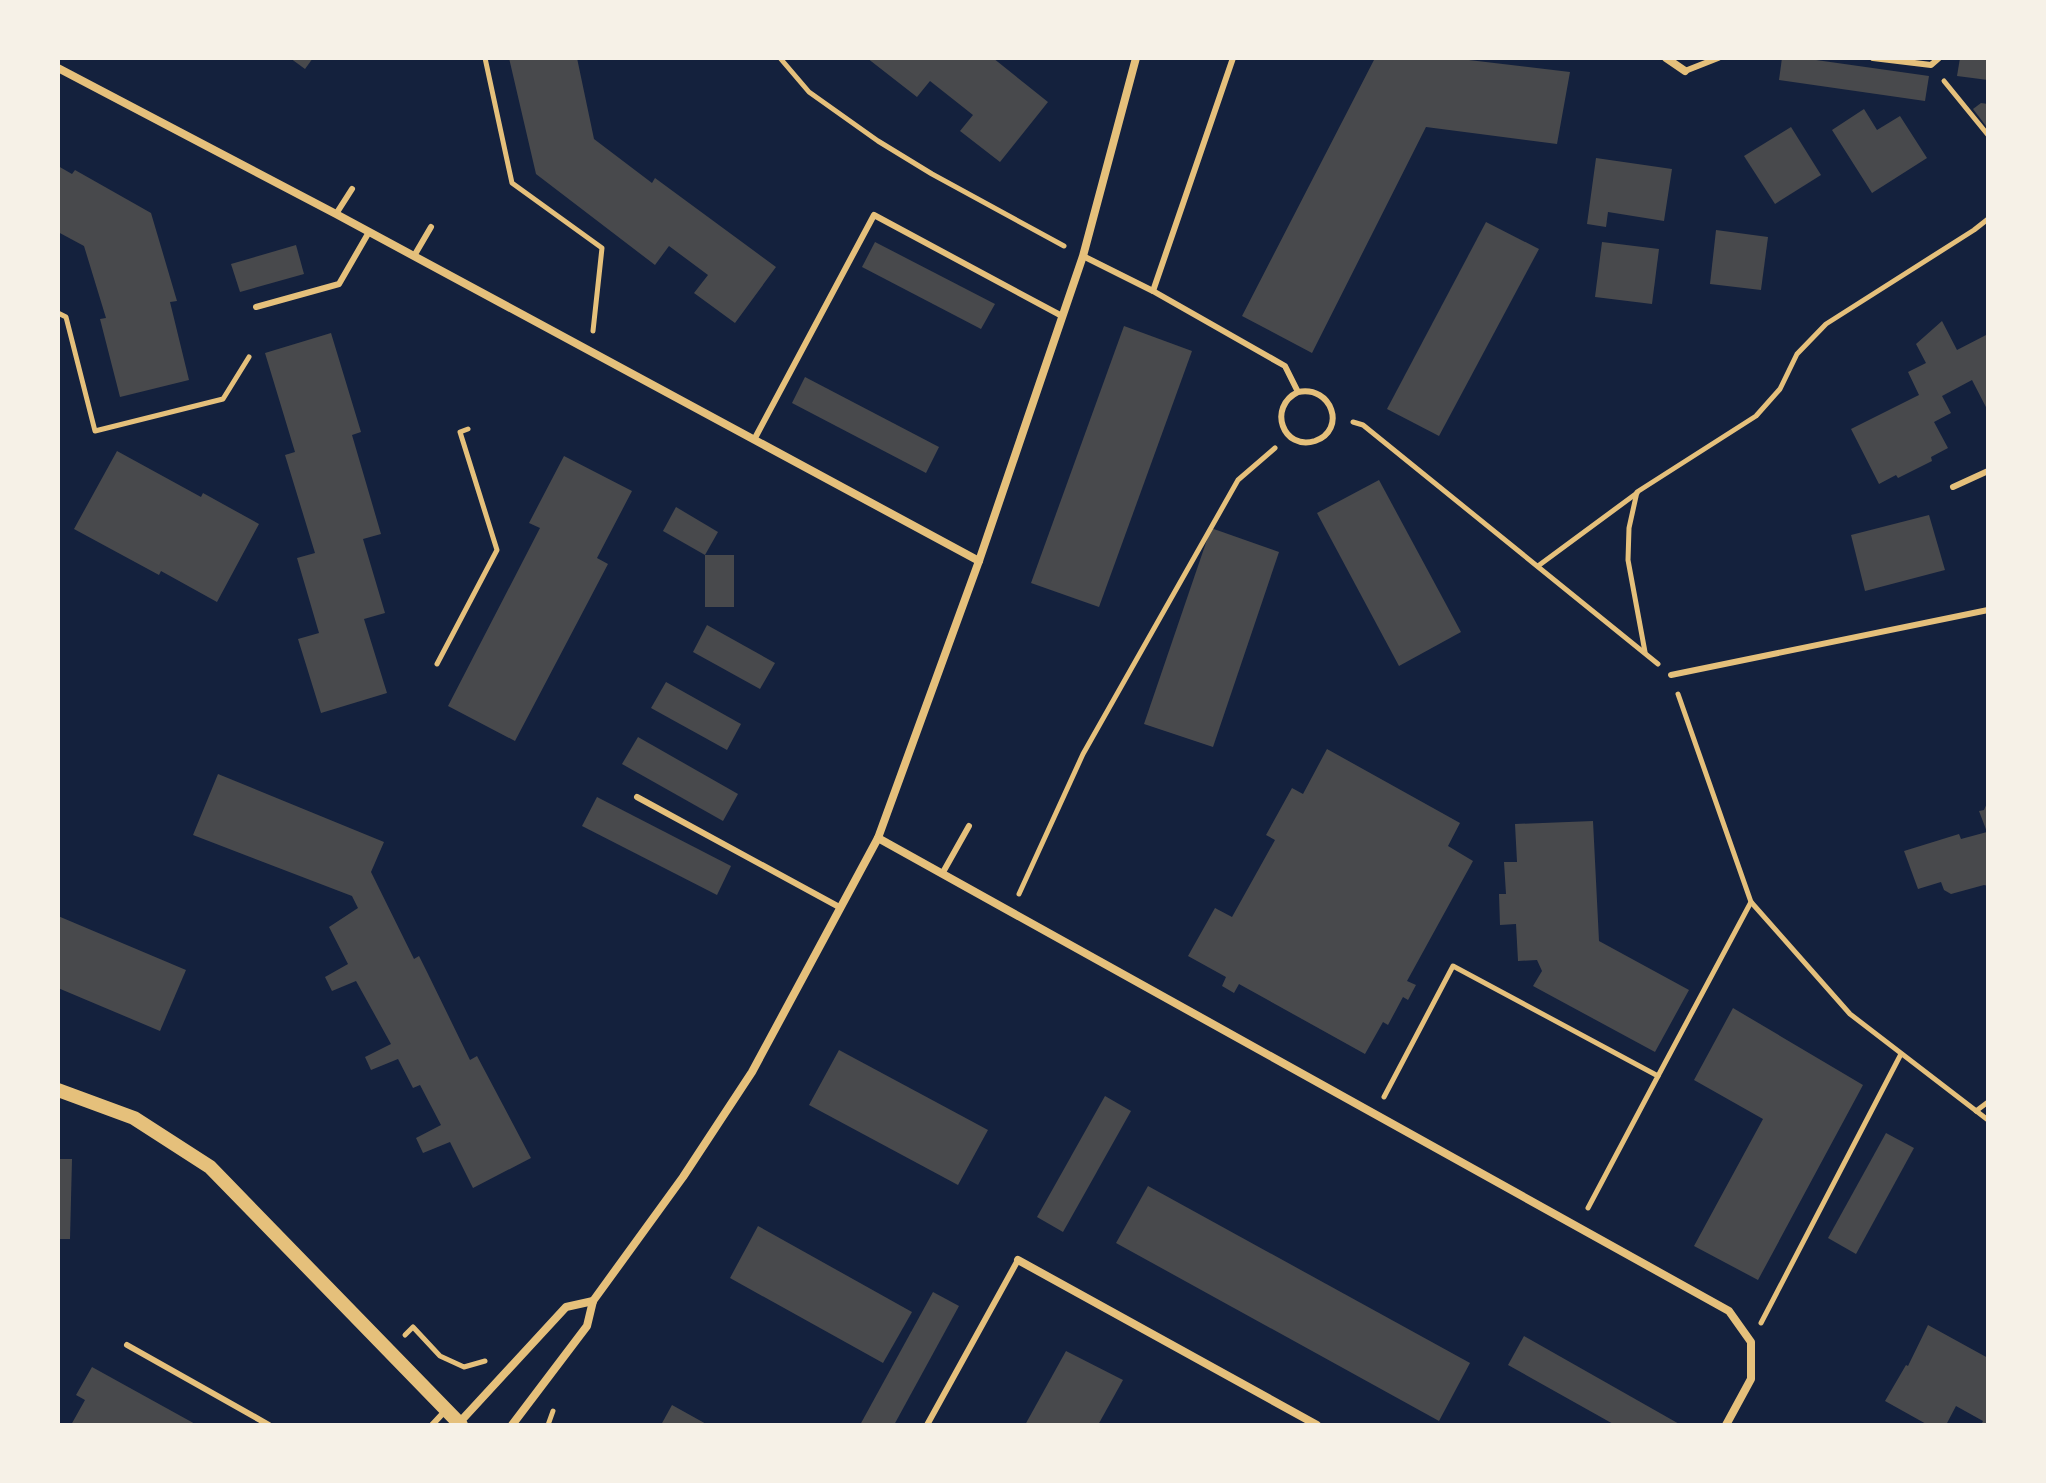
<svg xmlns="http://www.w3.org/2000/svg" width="2046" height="1483" font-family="'Source Serif 4',serif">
  <rect width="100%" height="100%" fill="#14213d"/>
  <g fill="#48494c">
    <path d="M290,58H313L305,69Z"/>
    <path d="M509,58H577L594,139L652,183L655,178L776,267L735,323L694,293L708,275L669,246L655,265L536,174Z"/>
    <path d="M867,58H993L1048,102L1000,162L960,131L973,115L930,81L917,97Z"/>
    <path d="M1375,58H1452L1570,72L1557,144L1426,127L1312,353L1242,316Z"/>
    <path d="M1782,58H1802L1929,76L1925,101L1779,80Z"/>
    <path d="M1960,58H1988V80L1957,76Z"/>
    <path d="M1981,103L1988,104L1986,126L1973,109Z"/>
    <path d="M1864,109L1877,130L1900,116L1927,158L1872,193L1832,130Z"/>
    <path d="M1791,127L1821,175L1775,204L1744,156Z"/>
    <path d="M1596,158L1672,169L1664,221L1608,212L1606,227L1587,224Z"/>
    <path d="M58,166L72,174L75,170L151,213L177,301L170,302L189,380L120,397L100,319L106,318L84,246L58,232Z"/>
    <path d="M1486,222L1539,249L1439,436L1387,409Z"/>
    <path d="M1716,230L1768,237L1761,290L1710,284Z"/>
    <path d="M875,242L995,304L981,329L862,267Z"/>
    <path d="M1602,242L1659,249L1652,304L1595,297Z"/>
    <path d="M296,245L304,274L240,292L231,264Z"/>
    <path d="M1942,321L1957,350L1988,334V411L1972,380L1942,396L1951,413L1934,422L1948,448L1931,457L1932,461L1898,478L1896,475L1879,484L1851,429L1919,395L1908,372L1926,363L1916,344Z"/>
    <path d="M1124,326L1192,351L1099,607L1031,583Z"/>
    <path d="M331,333L361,432L352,435L381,534L363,539L385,613L364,619L387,693L321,713L298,639L319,633L297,558L315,553L285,455L295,452L265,353Z"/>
    <path d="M805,377L939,447L926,473L792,403Z"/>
    <path d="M117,451L201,497L203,493L259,524L217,602L161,571L159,575L74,529Z"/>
    <path d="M564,456L632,491L597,558L608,564L515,741L448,706L540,528L529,523Z"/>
    <path d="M1379,480L1461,632L1399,666L1317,513Z"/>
    <path d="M676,507L718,532L705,555L663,531Z"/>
    <path d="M1929,515L1945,570L1865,591L1851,535Z"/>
    <path d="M1211,528L1279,552L1213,747L1144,724Z"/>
    <rect x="705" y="555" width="29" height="52"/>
    <path d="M707,625L775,663L760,689L693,652Z"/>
    <path d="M666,682L741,724L727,750L651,708Z"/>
    <path d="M638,737L738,794L723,821L622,764Z"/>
    <path d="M1327,749L1460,823L1448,846L1473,861L1407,981L1416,985L1408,1000L1403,997L1388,1025L1383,1022L1365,1054L1239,984L1234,993L1222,986L1226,977L1188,956L1215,908L1232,917L1275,840L1266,835L1292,788L1303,794Z"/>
    <path d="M218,774L384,842L371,872L414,959L419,956L428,974L470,1060L477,1056L531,1158L473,1188L450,1142L423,1153L416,1138L441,1125L420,1085L413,1088L398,1059L371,1070L365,1057L391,1044L356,981L332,991L325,977L348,964L329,927L358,908L352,896L193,835Z"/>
    <path d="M597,797L731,866L717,895L582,826Z"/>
    <path d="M1988,801V886L1984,885L1951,894L1944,890L1941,882L1918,889L1904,851L1959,834L1961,839L1987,832L1979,811L1984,810Z"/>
    <path d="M1593,821L1599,941L1689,990L1655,1052L1533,986L1542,971L1537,960L1518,961L1516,924L1500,925L1499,894H1506L1504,862H1517L1515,824Z"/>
    <path d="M58,916L186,970L160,1031L58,988Z"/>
    <path d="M1733,1008L1863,1085L1758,1280L1694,1246L1763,1119L1694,1080Z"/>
    <path d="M839,1050L988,1130L958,1185L809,1105Z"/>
    <path d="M1105,1096L1131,1111L1063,1232L1037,1217Z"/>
    <path d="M1886,1133L1914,1148L1856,1254L1828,1238Z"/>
    <path d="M58,1159H72L70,1239H58Z"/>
    <path d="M1148,1186L1470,1363L1439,1421L1116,1243Z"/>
    <path d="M758,1226L912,1312L883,1363L730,1278Z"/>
    <path d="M933,1292L959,1306L894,1425H860Z"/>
    <path d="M1928,1325L1988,1358V1425H1981L1983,1421L1956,1406L1946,1425H1928L1885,1401L1906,1365L1908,1366Z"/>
    <path d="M1524,1336L1681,1425H1615L1508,1365Z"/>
    <path d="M1066,1351L1123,1380L1098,1425H1025Z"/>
    <path d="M92,1367L197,1425H71L85,1400L76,1395Z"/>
    <path d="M672,1405L708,1425H661Z"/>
  </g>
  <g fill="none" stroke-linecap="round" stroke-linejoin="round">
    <g stroke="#e5c07b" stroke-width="5">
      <path d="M485,58L512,183L602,248L593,331"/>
      <path d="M780,58L809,92L878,141L932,174L1064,246"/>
      <path d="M1944,81L1988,135"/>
      <path d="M58,313L66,317L95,431L223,399L249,357"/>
      <path d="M1353,422L1363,425L1658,664"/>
      <path d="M1538,566L1637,493"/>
      <path d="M1645,652L1628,560L1629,528L1637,492L1756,416L1780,389L1797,354L1826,324L1974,230L1988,219"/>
      <path d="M437,664L497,550L460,432L468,429"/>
      <path d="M1678,694L1751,902L1850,1014L1988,1120"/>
      <path d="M1019,894L1083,754L1238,480L1275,448"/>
      <path d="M1658,1076L1751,902"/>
      <path d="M1384,1097L1453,966L1658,1076L1588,1208"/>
      <path d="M1976,1111L1988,1102"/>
      <path d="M1761,1323L1901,1054"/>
      <path d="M405,1335L413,1327L440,1356L464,1367L485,1361"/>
      <path d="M548,1425L553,1411"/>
    </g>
    <g stroke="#e5c07b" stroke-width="6">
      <path d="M1873,58L1931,65L1939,58"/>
      <path d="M1685,71L1718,58"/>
      <path d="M336,214L352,189"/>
      <path d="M414,256L431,227"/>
      <path d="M1083,256L1153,291L1285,366L1298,392C1267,407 1283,451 1315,441C1347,430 1332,385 1298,392"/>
      <path d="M1153,291L1233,58"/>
      <path d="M256,307L339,284L369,232"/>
      <path d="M755,438L874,215L1062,316"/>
      <path d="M1953,487L1988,471"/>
      <path d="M1671,675L1988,610"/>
      <path d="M637,797L841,908"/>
      <path d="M942,874L969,826"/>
      <path d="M127,1345L269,1425"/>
      <path d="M432,1425L446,1410"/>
      <path d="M927,1425L1018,1260"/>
    </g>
    <g stroke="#e5c07b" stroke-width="8">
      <path d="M1666,58L1685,71"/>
      <path d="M58,68L336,214L979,561"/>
      <path d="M878,838L1729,1311L1751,1342V1379L1726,1425"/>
      <path d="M1018,1260L1317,1425"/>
      <path d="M459,1423L566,1307L593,1301"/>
      <path d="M512,1425L587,1326L593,1301L683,1177L752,1072L878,838L979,561L1083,256L1136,58"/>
    </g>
    <path stroke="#e5c07b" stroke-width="14" d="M58,1090L134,1118L210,1167L461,1425"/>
  </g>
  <rect width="2046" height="1483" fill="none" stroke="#f6f1e7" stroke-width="120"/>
</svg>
